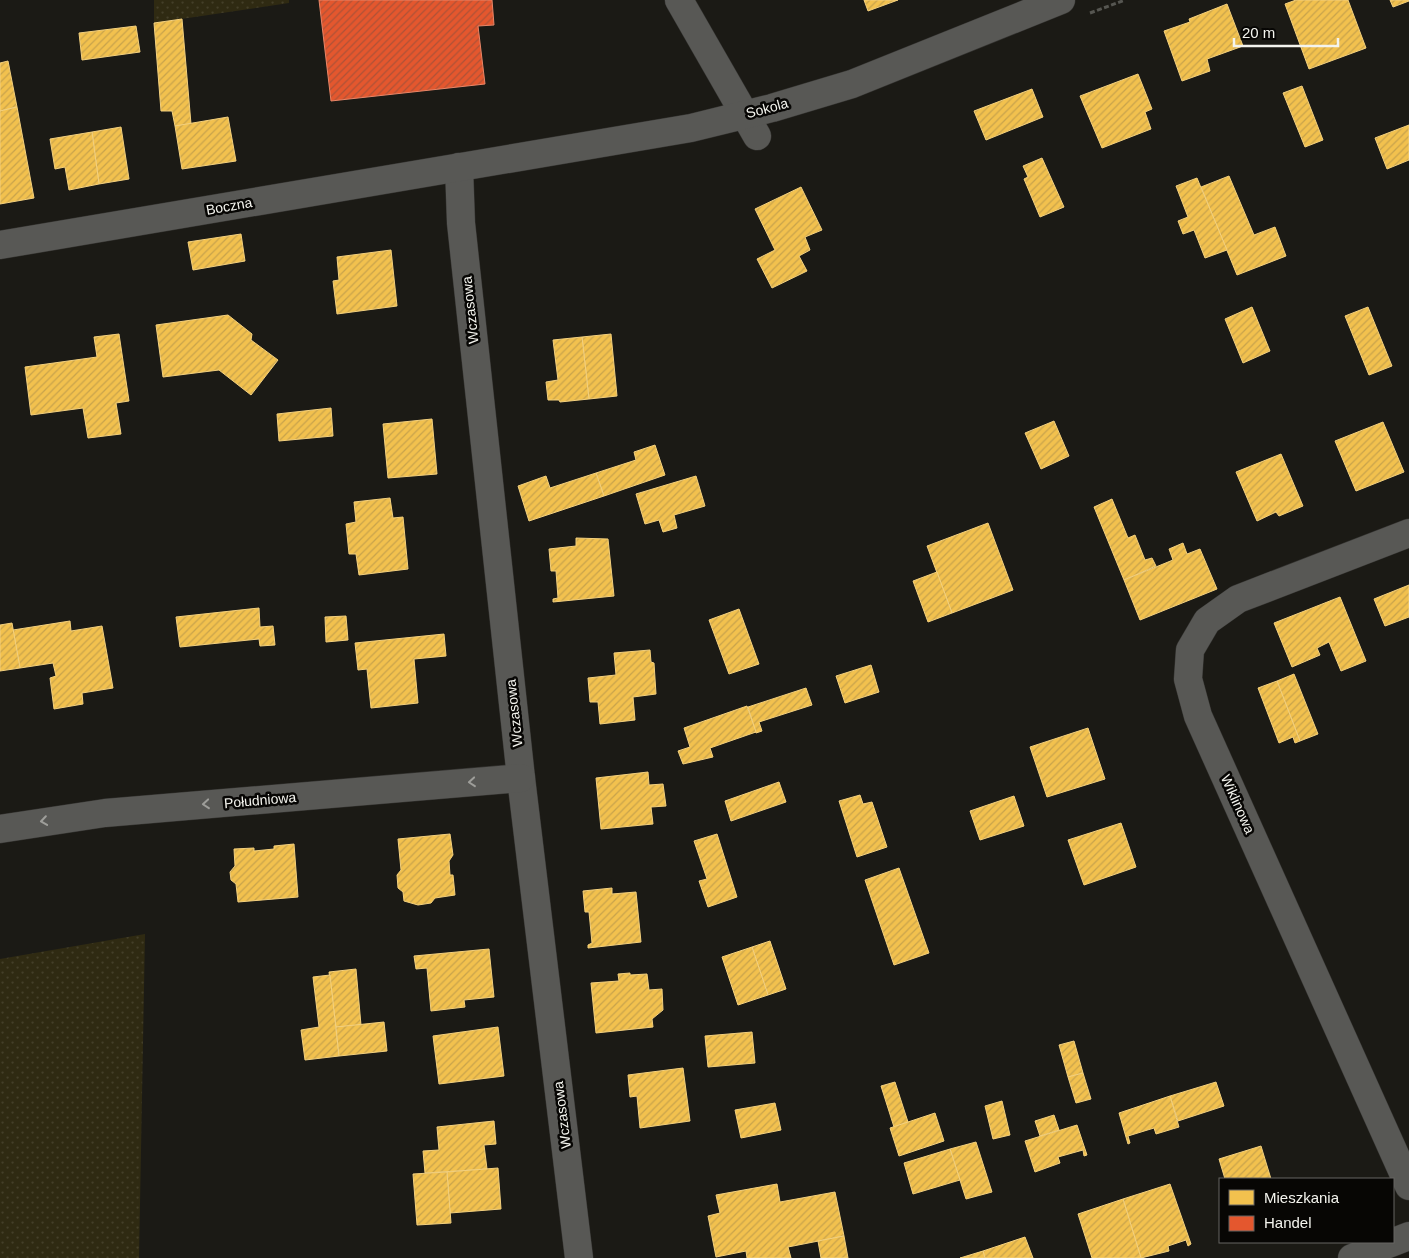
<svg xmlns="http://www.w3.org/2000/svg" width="1409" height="1258" font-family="Helvetica,sans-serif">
  <defs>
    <pattern id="grass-dots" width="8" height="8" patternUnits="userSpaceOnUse" patternTransform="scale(1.25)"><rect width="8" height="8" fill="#2f2a12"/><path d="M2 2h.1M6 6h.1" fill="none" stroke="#443f29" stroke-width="1.8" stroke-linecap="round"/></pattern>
    <pattern id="homes-hatch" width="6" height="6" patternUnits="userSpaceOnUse" patternTransform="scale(1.25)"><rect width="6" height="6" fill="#f2c14e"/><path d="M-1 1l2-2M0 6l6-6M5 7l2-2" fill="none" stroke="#c8a34c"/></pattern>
    <pattern id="shops-hatch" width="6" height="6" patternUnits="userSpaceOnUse" patternTransform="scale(1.25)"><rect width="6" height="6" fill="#e4572e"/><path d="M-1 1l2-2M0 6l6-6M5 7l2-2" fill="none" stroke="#ae5237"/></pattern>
  </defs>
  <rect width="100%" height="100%" fill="#1b1a15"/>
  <g fill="url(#grass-dots)">
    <path d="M154,0H289V3L154,23Z"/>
    <path d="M145,934L139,1258H0V959Z"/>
  </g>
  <g fill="url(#homes-hatch)" stroke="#f3d07e">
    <path d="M864,0H898L868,11Z"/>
    <path d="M1296,0H1348L1366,48L1309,69L1285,4Z"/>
    <path d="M1390,0H1409V1L1393,7Z"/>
    <path d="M1227,4L1243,46L1207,59L1210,71L1182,81L1164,31L1190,22L1189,19Z"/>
    <path d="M182,19L191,124L175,126L172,111H161L154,23Z"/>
    <path d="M136,26L140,52L82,60L79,33Z"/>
    <path d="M8,61L17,107L0,111V63Z"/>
    <path d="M1138,74L1152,109L1145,112L1151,129L1102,148L1080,96Z"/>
    <path d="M1302,86L1323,140L1305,147L1283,93Z"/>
    <path d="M1032,89L1043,117L986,140L974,111Z"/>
    <path d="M17,107L34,198L0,204V111Z"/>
    <path d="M228,117L236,161L182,169L175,126Z"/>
    <path d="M1409,125V160L1387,169L1375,138Z"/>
    <path d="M121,127L129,179L99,184L92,132Z"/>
    <path d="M92,132L99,184L69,190L65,167L55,169L50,139Z"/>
    <path d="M1042,158L1064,207L1040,217L1024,179L1028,177L1023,166Z"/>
    <path d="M1229,176L1254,235L1275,227L1286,256L1237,275L1201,187Z"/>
    <path d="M1197,178L1227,250L1205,258L1194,230L1183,234L1178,221L1188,217L1176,186Z"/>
    <path d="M801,187L822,230L805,237L810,250L799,256L807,271L772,288L757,259L775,250L755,209Z"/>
    <path d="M241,234L245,261L193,270L188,242Z"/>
    <path d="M391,250L397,306L337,314L333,281L339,280L337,257Z"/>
    <path d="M1252,307L1270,351L1243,363L1225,319Z"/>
    <path d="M1368,307L1392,366L1369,375L1345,316Z"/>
    <path d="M228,315L252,334L251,340L278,360L251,395L219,370L163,377L156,325Z"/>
    <path d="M119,334L129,401L116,403L121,434L88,438L83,408L31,415L25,367L97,357L94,337Z"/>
    <path d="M611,334L617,396L589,399L582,337Z"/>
    <path d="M582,337L589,399L560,402L559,400H548L546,382L558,380L553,340Z"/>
    <path d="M331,408L333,436L279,441L277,414Z"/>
    <path d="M432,419L437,474L388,478L383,424Z"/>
    <path d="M1054,421L1069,456L1041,469L1025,433Z"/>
    <path d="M1383,422L1404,472L1356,491L1335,441Z"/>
    <path d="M655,445L665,475L604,496L596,473L636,460L634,452Z"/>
    <path d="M1281,454L1303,506L1279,516L1276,512L1257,521L1236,472Z"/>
    <path d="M596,473L604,496L529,521L518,486L546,476L550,488Z"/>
    <path d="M696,476L705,506L674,515L677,528L663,532L659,520L645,524L636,494Z"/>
    <path d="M390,498L393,518L403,517L408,569L359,575L356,554H349L346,524L356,522L354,502Z"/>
    <path d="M1112,499L1128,538L1135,535L1145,560L1152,558L1156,566L1124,580L1094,507Z"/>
    <path d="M988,523L1013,590L952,613L927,546Z"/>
    <path d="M576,538L608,539L614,596L553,602V599L558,598L556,571H551L549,549L576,546Z"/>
    <path d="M1183,543L1187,554L1200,549L1217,589L1140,620L1124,580L1173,560L1169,549Z"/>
    <path d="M937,572L952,613L928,622L913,581Z"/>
    <path d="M1409,585V617L1385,626L1374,599Z"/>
    <path d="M1340,597L1366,661L1341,671L1329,642L1317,648L1320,655L1292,667L1274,623Z"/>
    <path d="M259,608L260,627L273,626L275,645L260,646L259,639L180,647L176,617Z"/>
    <path d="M739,609L759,664L729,674L709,620Z"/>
    <path d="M346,616L348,640L326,642L325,617Z"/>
    <path d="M70,621L71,631L102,626L113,688L82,693L83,704L54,709L50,678L56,676L53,663L20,668L13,630Z"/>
    <path d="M12,623L20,668L0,671V625Z"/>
    <path d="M444,634L446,656L414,659L418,703L371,708L367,669L358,670L355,643Z"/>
    <path d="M650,650L651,662L654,663L656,694L633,697L635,720L600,724L598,702H590L588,678L616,675L614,653Z"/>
    <path d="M871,665L879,692L845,703L836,676Z"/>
    <path d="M1294,674L1318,734L1300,741L1277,681Z"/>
    <path d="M1277,681L1300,741L1295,743L1293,737L1279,743L1258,688Z"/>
    <path d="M806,688L812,705L759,722L762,731L756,733L748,707Z"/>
    <path d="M747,706L756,732L710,748L713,757L683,764L678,751L690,747L684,728Z"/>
    <path d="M1088,728L1105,779L1047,797L1030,747Z"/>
    <path d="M648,772L649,785L663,784L666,806L651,807L653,824L601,829L596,778Z"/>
    <path d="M779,782L786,802L731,821L725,801Z"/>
    <path d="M860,795L863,804L872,802L887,847L857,857L839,801Z"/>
    <path d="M1014,796L1024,826L980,840L970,811Z"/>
    <path d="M1121,823L1136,867L1084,885L1068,840Z"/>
    <path d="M450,834L453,855L449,861L450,875H453L455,895L435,898L431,903L418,905L404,901L403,892L398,888L397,875L401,870L398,839Z"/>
    <path d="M717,834L737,897L708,907L699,881L707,879L694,841Z"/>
    <path d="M294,844L298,897L238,902L236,884L231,880L230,872L235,866L234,849L254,848V851L274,849V846Z"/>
    <path d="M899,868L929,953L894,965L865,880Z"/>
    <path d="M612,888V894L636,892L641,942L588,948V945L592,943L589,912H585L583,891Z"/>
    <path d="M770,941L786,989L768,995L752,947Z"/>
    <path d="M752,947L768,995L738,1005L722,957Z"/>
    <path d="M489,949L494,997L464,1000L465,1007L431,1011L427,968L416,969L414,956Z"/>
    <path d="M356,969L361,1025L336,1027L329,972Z"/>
    <path d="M630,973V975L647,974L649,990L662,989L663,1010L652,1019L653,1027L596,1033L591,983L619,981L618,974Z"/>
    <path d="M330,975L339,1056L305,1060L301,1030L319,1027L313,977Z"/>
    <path d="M384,1022L387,1051L339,1056L336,1027Z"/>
    <path d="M498,1027L504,1076L439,1084L433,1036Z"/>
    <path d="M752,1032L755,1063L708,1067L705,1036Z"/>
    <path d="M1074,1041L1083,1073L1068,1077L1059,1045Z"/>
    <path d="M683,1068L690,1121L640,1128L637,1096L630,1097L628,1075Z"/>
    <path d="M1083,1073L1091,1099L1076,1103L1068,1077Z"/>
    <path d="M895,1082L908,1122L894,1127L881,1086Z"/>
    <path d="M1216,1082L1224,1106L1178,1121L1170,1096Z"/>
    <path d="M1170,1096L1179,1127L1156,1134L1154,1128L1128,1136L1130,1143L1128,1144L1119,1113Z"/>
    <path d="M1002,1101L1010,1135L993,1139L985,1106Z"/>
    <path d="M775,1103L781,1130L741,1138L735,1110Z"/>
    <path d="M935,1113L944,1141L899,1156L890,1128Z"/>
    <path d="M1054,1115L1059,1130L1040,1136L1035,1121Z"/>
    <path d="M494,1121L496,1144L484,1145L487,1169L425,1173L423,1151L439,1150L437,1127Z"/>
    <path d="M1077,1125L1087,1155L1084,1156L1083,1150L1058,1157L1060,1163L1035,1172L1025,1141Z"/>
    <path d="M976,1142L992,1192L966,1199L950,1149Z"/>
    <path d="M1261,1146L1271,1179H1225L1219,1159Z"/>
    <path d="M950,1149L960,1180L913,1194L904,1163Z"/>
    <path d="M498,1168L501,1209L450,1213L447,1172Z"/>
    <path d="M447,1172L451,1223L417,1225L413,1174Z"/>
    <path d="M777,1184L780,1202L835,1192L844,1236L788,1247L791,1258H747L746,1251L716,1257L708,1216L720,1213L716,1195Z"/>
    <path d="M1170,1184L1191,1244L1188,1246L1186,1240L1168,1246L1169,1251L1141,1258L1123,1199Z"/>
    <path d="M1123,1199L1141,1258H1092L1078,1214Z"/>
    <path d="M844,1236L848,1258H821L818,1241Z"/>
    <path d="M1025,1237L1033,1258H985L983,1251Z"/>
    <path d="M983,1251L985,1258H960Z"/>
  </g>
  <path fill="url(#shops-hatch)" stroke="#e98668" d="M319,0H492L494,25L478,26L485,84L331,101Z"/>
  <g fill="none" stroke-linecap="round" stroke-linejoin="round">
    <defs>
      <g id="minor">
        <path d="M679,0L757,136"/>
        <path d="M459,167L461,223L521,778L579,1258"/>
        <path d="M0,245L691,128L772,108L852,84L1061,0"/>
        <path d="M1409,533L1238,599L1207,621L1190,650L1188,679L1198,716L1409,1186"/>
        <path d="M0,829L105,813L521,778"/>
        <path d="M1352,1258L1409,1236"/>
      </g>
    </defs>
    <use href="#minor" stroke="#343330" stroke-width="29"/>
    <path stroke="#565651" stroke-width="3" stroke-dasharray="5 2.5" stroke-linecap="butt" d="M1090,13L1125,0"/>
    <use href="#minor" stroke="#585855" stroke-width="28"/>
  </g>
  <defs><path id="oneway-chevron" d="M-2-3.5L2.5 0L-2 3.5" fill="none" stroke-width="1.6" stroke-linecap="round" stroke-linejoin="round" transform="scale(1.25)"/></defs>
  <g stroke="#9e9e9a">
    <use href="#oneway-chevron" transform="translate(472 782) rotate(175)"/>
    <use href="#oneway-chevron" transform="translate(206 804) rotate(175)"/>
    <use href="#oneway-chevron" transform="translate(44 821) rotate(172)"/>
  </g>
  <g text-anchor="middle" stroke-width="5" stroke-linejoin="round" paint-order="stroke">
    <g font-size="14" fill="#f4f4ee" stroke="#070604">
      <text transform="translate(767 108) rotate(-15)" y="5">Sokola</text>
      <text transform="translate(229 206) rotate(-10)" y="5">Boczna</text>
      <text transform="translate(470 310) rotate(-96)" y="5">Wczasowa</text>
      <text transform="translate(514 713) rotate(-96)" y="5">Wczasowa</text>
      <text transform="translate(260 800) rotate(-5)" y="5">Południowa</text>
      <text transform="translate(1238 804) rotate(66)" y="5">Wiklinowa</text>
      <text transform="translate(562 1115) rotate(-97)" y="5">Wczasowa</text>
    </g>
  </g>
  <rect x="1219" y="1178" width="175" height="65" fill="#070604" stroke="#666562"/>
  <rect x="1229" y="1190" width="25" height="15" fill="#f2c14e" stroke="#666562"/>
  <text x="1264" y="1203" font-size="15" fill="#f4f4ee">Mieszkania</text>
  <rect x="1229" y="1216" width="25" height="15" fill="#e4572e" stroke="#666562"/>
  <text x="1264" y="1228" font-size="15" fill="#f4f4ee">Handel</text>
  <path d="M1234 38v8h104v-8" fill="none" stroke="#f4f4ee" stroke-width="2.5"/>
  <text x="1242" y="38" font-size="15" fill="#f4f4ee" stroke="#070604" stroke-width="4" paint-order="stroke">20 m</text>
</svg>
